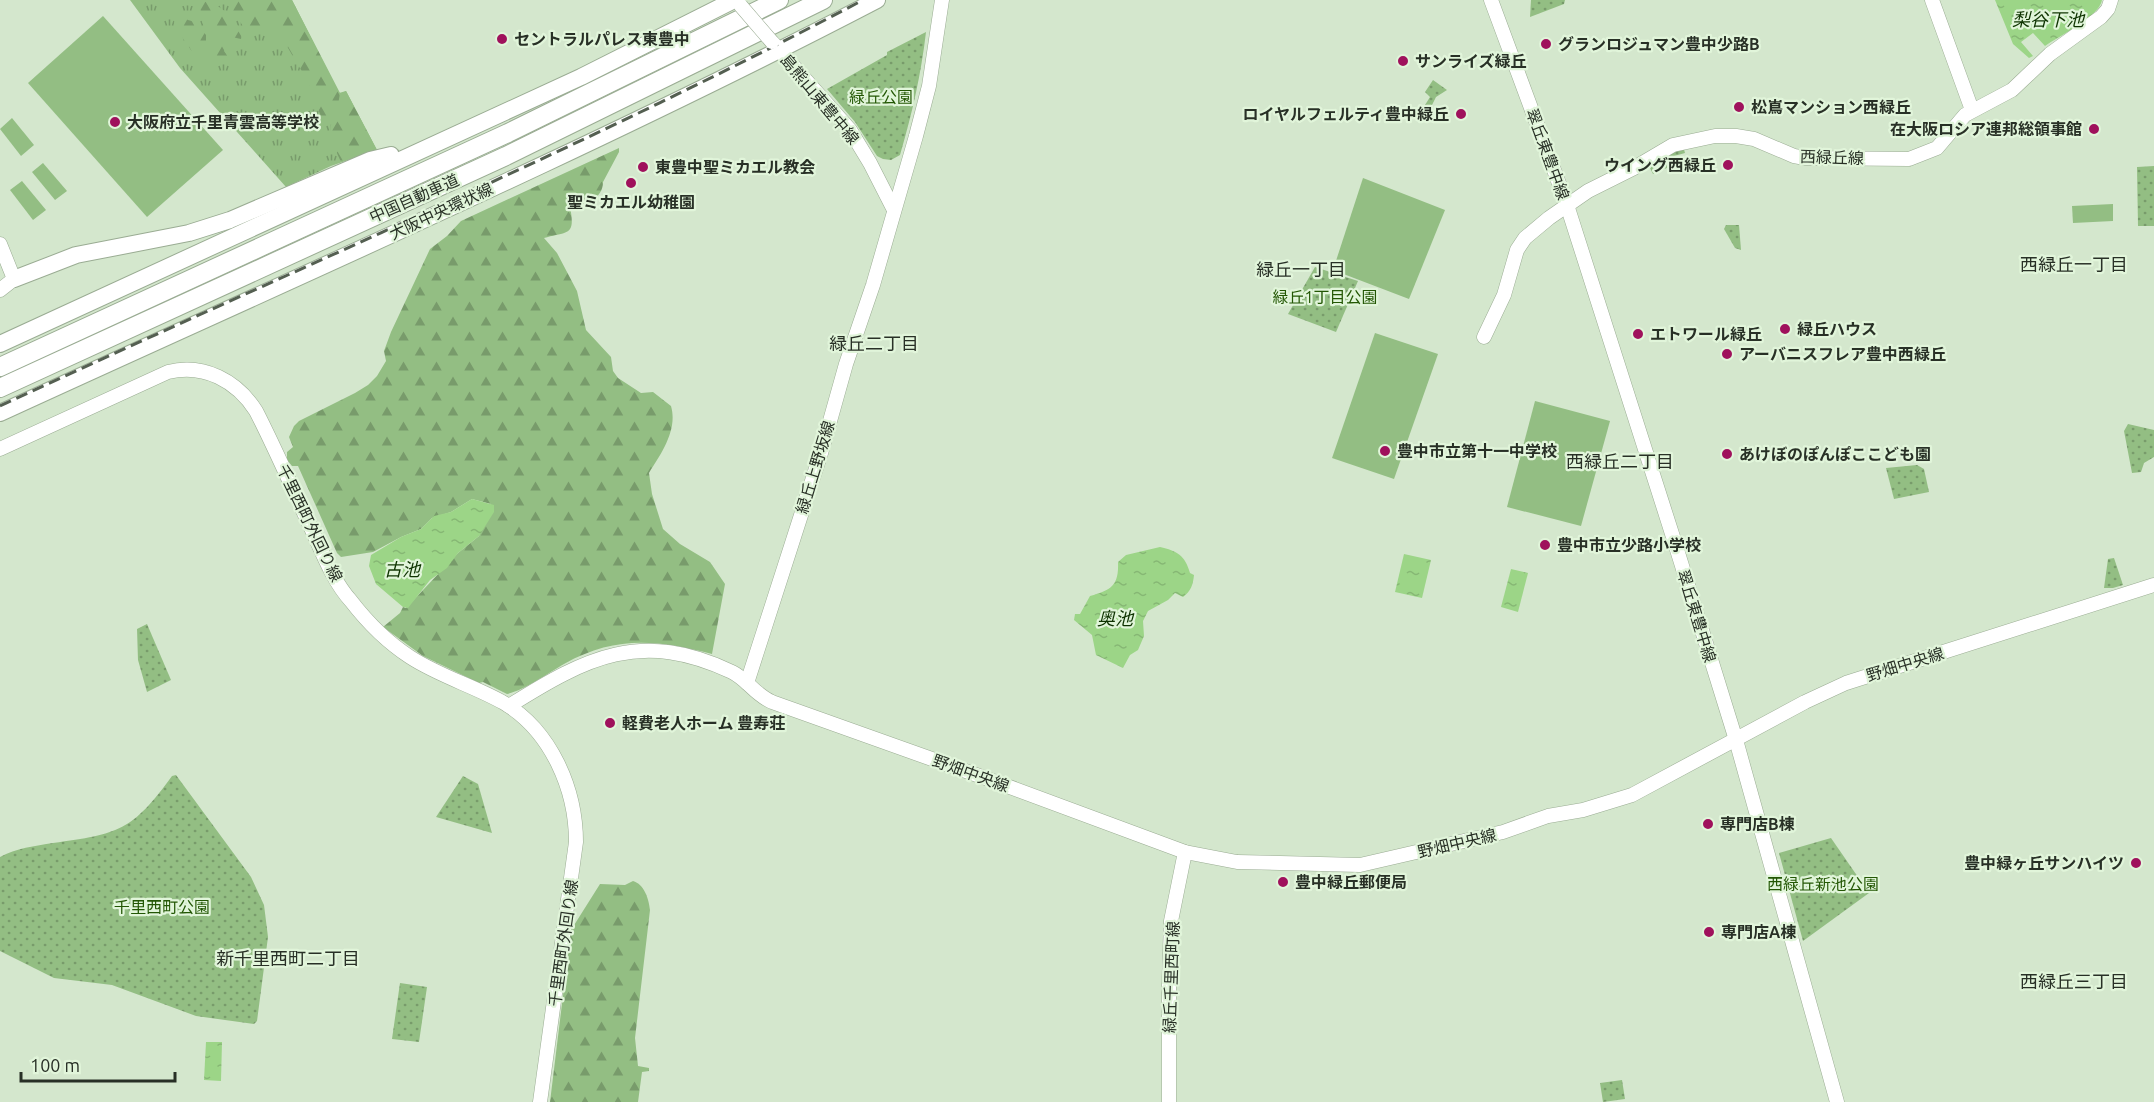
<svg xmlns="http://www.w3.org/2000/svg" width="2154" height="1102" font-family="Ubuntu,'Noto Sans JP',sans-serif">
  <defs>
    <pattern id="grass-tufts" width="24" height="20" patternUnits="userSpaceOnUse" patternTransform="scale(1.5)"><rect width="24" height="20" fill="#93be83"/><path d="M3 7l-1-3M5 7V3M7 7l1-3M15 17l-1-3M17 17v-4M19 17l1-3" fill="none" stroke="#789b6b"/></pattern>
    <pattern id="forest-firs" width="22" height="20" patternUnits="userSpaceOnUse" patternTransform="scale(1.5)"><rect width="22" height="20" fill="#93be83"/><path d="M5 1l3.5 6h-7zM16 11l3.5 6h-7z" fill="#789b6b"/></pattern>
    <pattern id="park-dots" width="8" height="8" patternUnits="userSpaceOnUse" patternTransform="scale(1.5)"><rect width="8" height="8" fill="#93be83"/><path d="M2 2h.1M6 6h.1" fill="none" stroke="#789b6b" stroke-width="1.8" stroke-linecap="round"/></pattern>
    <pattern id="water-ripples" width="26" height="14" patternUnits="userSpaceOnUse" patternTransform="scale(1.5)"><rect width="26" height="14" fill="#9cd587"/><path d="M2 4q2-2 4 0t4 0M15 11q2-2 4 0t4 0" fill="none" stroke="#86b774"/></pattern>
  </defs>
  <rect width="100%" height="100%" fill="#d4e7cd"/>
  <path fill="url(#grass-tufts)" d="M130,0H292L339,93L346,91L377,150L331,166L286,187L180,68Z"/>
  <g fill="url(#forest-firs)">
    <path d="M173,0C212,0 218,0 242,31L241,39L232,37L224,51L229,58L218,63L200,57L191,50L174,26L175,11L188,20L195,22L206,35V44L216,41L213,32C203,28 200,21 201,11C199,9 196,7 193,6C184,4 179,9 173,0Z"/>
    <path d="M232,0H292L340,93L338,105L325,127L307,80L275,26L256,33H248L231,9Z"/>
    <path d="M346,91L377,150L341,162C337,152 328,137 331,125C334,112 349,108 344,92Z"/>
    <path d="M619,148V152L603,182C603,200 584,204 570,207C576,237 567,231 544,238L557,253L577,291L586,330L611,357L613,371L618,378L641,393L653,392L671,406C678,430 661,454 649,473L652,494L663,529L680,544L710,562L725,584L712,654C657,640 616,635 564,664C548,673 525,690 507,694L483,682L479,683L423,656L383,627L400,613L403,607L406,608L458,553L479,536L491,504L472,499L451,512L432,518L421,529L401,537L373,552L341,557L337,553L298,466H292L287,460V452L293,447L289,437L294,426L299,421L355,393L368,385L377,376L386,361L384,351L391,332L430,249L447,236L461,221Z"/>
    <path d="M633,881C644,884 649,899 650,910L635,1038L638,1066L649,1068V1071L642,1072L638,1102H550L571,930L600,884L625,885Z"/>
  </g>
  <g fill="url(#park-dots)">
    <path d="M1531,0H1565L1564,4L1530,17Z"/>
    <path d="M926,32C921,75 912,114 900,155L891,160L883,159L877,156L855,122L827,89L887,55V52Z"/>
    <path d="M1433,80L1447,90L1436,97L1430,109L1425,105L1430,97L1425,92Z"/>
    <path d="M1683,146L1685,153L1667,158L1669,167L1653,174L1648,164Z"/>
    <path d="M2154,166V226H2138L2137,167Z"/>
    <path d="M1726,225H1739L1741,250L1735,248L1724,229Z"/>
    <path d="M1315,267L1358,281L1336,332L1288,314Z"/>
    <path d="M2128,424L2154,430V457L2144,463L2141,472L2132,473L2124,431Z"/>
    <path d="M1917,465L1924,469L1929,492L1894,499L1886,468Z"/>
    <path d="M2114,558L2123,585L2113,588H2104L2108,559Z"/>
    <path d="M147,624L171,680L147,692L138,660L137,629Z"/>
    <path d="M176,775L251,877L264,905L268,937L257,1021L254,1024L196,1016L112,985L54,978L0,951V857C16,848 35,846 53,843C119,834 132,831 172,776Z"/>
    <path d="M463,776L478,784L492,833L436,817Z"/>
    <path d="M1831,838L1869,893L1803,941L1779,853Z"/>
    <path d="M400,983L427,987L419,1042L392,1039Z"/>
    <path d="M1622,1080L1625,1099L1603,1102L1600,1083Z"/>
  </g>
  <g fill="#93be83">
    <path d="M103,16L223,150L147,217L28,83Z"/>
    <path d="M12,118L34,145L21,156L0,129Z"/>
    <path d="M43,163L67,191L55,200L32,172Z"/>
    <path d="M1363,178L1445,210L1409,299L1333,270Z"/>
    <path d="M22,181L46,210L33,220L10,190Z"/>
    <path d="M2113,204V221L2073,223L2072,206Z"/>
    <path d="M1375,333L1438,354L1394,479L1332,458Z"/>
    <path d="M1535,401L1610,421L1581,526L1507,507Z"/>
  </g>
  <g fill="url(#water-ripples)">
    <path d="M1995,0H2102C2099,17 2059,36 2045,46L2033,33L2021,42L2033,56L2029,58L2013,44Z"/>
    <path d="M472,499L494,505V512L479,536L458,553L447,568L430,580L408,608L403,607L376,584L369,566L371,555L401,537L421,529L434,516L451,512Z"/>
    <path d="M1160,547C1177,551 1185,555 1190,573L1194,575C1193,585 1191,591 1183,597L1175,593L1168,600L1148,611L1143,621L1144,636L1138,650L1130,655L1123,668L1096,655L1092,635L1074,620L1075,614H1080L1090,596C1111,590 1119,586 1118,562L1126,555Z"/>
    <path d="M1404,554L1431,560L1422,598L1395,592Z"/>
    <path d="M1511,569L1528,573L1518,612L1501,607Z"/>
    <path d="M206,1042H222L221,1081L204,1080Z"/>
  </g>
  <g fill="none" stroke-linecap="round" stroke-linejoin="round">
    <defs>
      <g id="minor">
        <path d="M1491,0L1567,205L1674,540L1736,740L1837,1102"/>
        <path d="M1932,0L1972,110"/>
        <path d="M773,43L850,130L870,163L894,210"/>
        <path d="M0,244L14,279L0,290"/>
        <path d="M1484,337L1504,295L1517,250L1525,238L1549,218L1588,191L1634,168L1673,145L1715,136H1736L1754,139L1794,156L1805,158L1909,159L1937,148L1965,115L2012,90L2050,54L2101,17L2108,9L2111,0"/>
        <path d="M0,449L168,372C204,363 237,381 256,411C276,450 293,490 312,530C323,554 333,581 351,601C368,623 387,642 410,657C439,676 474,686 504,703C551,731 576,789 576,842L540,1102"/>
        <path d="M747,683L821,453L846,364L873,285L916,136L929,86L942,0"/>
        <path d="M509,706C587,657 641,629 732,672C748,680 754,694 772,702L988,779L1185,852L1237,862L1360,865L1503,832L1548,816L1583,810L1632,795L1805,702L1846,683L2154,585"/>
        <path d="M1169,1102V985L1171,921L1185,852"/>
      </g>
      <g id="major">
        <path d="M14,279L76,255L189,233L230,220L370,160L391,155"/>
        <path d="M0,344L581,77L734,0"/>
        <path d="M0,413C294,278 591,149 877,0"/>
      </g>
      <g id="highway">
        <path d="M0,367L508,133L779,0"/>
        <path d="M0,388L506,156L823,0"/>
      </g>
    </defs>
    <use href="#minor" stroke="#9aac93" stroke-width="15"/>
    <use href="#major" stroke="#9aac93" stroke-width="18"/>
    <use href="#highway" stroke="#9aac93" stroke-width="20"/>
    <use href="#minor" stroke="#fff" stroke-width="14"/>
    <use href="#major" stroke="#fff" stroke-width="16"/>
    <use href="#highway" stroke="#fff" stroke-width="18"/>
    <path stroke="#545f51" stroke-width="3" stroke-dasharray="12 6" stroke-linecap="butt" d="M0,406C288,272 582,149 863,0"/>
    <defs>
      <path id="minor-bridge" d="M741,6L772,42"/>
    </defs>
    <use href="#minor-bridge" stroke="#9aac93" stroke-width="15" stroke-linecap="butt"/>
    <use href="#minor-bridge" stroke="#fff" stroke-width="14"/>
  </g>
  <g fill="#9f115c" stroke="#e1f5da" stroke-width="2">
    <circle cx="502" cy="39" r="6"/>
    <circle cx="1546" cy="44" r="6"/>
    <circle cx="1403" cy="61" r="6"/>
    <circle cx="1739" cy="107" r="6"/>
    <circle cx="1461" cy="114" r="6"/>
    <circle cx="115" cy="122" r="6"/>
    <circle cx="2094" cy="129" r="6"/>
    <circle cx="1728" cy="165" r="6"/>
    <circle cx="643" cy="167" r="6"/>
    <circle cx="631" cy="183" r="6"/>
    <circle cx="1785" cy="329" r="6"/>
    <circle cx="1638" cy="334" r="6"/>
    <circle cx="1727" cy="354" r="6"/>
    <circle cx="1385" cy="451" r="6"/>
    <circle cx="1727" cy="454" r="6"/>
    <circle cx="1545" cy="545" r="6"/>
    <circle cx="610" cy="723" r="6"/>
    <circle cx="1708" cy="824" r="6"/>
    <circle cx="2136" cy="863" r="6"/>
    <circle cx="1283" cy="882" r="6"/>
    <circle cx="1709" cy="932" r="6"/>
  </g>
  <g text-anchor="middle" stroke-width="4.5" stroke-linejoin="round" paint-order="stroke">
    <g font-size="16" font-weight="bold" fill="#283026" stroke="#e1f5da" text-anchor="start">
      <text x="514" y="45">セントラルパレス東豊中</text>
      <text x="1558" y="50">グランロジュマン豊中少路B</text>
      <text x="1415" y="67">サンライズ緑丘</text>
      <text x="1751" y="113">松嶌マンション西緑丘</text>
      <text x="1449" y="120" text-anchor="end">ロイヤルフェルティ豊中緑丘</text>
      <text x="127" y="128">大阪府立千里青雲高等学校</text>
      <text x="2082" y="135" text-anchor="end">在大阪ロシア連邦総領事館</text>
      <text x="1716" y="171" text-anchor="end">ウイング西緑丘</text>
      <text x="655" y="173">東豊中聖ミカエル教会</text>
      <text x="631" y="208" text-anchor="middle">聖ミカエル幼稚園</text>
      <text x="1797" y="335">緑丘ハウス</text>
      <text x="1650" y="340">エトワール緑丘</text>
      <text x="1739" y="360">アーバニスフレア豊中西緑丘</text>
      <text x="1397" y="457">豊中市立第十一中学校</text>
      <text x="1739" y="460">あけぼのぽんぽここども園</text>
      <text x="1557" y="551">豊中市立少路小学校</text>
      <text x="622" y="729">軽費老人ホーム 豊寿荘</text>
      <text x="1720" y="830">専門店B棟</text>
      <text x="2124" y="869" text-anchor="end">豊中緑ヶ丘サンハイツ</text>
      <text x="1295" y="888">豊中緑丘郵便局</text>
      <text x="1721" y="938">専門店A棟</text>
    </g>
    <g font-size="16" fill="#235704" stroke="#e1f5da">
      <text x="881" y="103">緑丘公園</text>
      <text x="1325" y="303">緑丘1丁目公園</text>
      <text x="1823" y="890">西緑丘新池公園</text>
      <text x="162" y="913">千里西町公園</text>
    </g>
    <g font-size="16" fill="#283026" stroke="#e1f5da">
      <text transform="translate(820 99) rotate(50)" y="6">島熊山東豊中線</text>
      <text transform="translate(1548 154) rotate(70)" y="6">翠丘東豊中線</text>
      <text transform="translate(1832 157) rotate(2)" y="6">西緑丘線</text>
      <text transform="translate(414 198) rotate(-24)" y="6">中国自動車道</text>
      <text transform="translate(441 211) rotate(-25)" y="6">大阪中央環状線</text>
      <text transform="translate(815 467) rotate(-73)" y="6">緑丘上野坂線</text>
      <text transform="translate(310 523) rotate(64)" y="6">千里西町外回り線</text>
      <text transform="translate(1697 616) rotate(73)" y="6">翠丘東豊中線</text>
      <text transform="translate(1905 664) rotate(-17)" y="6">野畑中央線</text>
      <text transform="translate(971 773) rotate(20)" y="6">野畑中央線</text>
      <text transform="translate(1457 843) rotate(-13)" y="6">野畑中央線</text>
      <text transform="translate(563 943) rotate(-82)" y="6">千里西町外回り線</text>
      <text transform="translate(1171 977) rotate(-88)" y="6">緑丘千里西町線</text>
    </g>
    <g font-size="18" font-style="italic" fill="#0e3300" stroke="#e1f5da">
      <text x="2048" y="26">梨谷下池</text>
      <text x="402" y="576">古池</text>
      <text x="1115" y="625">奥池</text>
    </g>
    <g font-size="18" fill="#283026" stroke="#e1f5da">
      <text x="2074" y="271">西緑丘一丁目</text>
      <text x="1301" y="276">緑丘一丁目</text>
      <text x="874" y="350">緑丘二丁目</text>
      <text x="1620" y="468">西緑丘二丁目</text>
      <text x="288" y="965">新千里西町二丁目</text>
      <text x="2074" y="988">西緑丘三丁目</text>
    </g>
  </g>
  <path d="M21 1072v9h154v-9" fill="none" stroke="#283026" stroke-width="3"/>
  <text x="30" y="1072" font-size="18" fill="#283026" stroke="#e1f5da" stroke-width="4.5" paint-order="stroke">100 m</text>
</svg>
